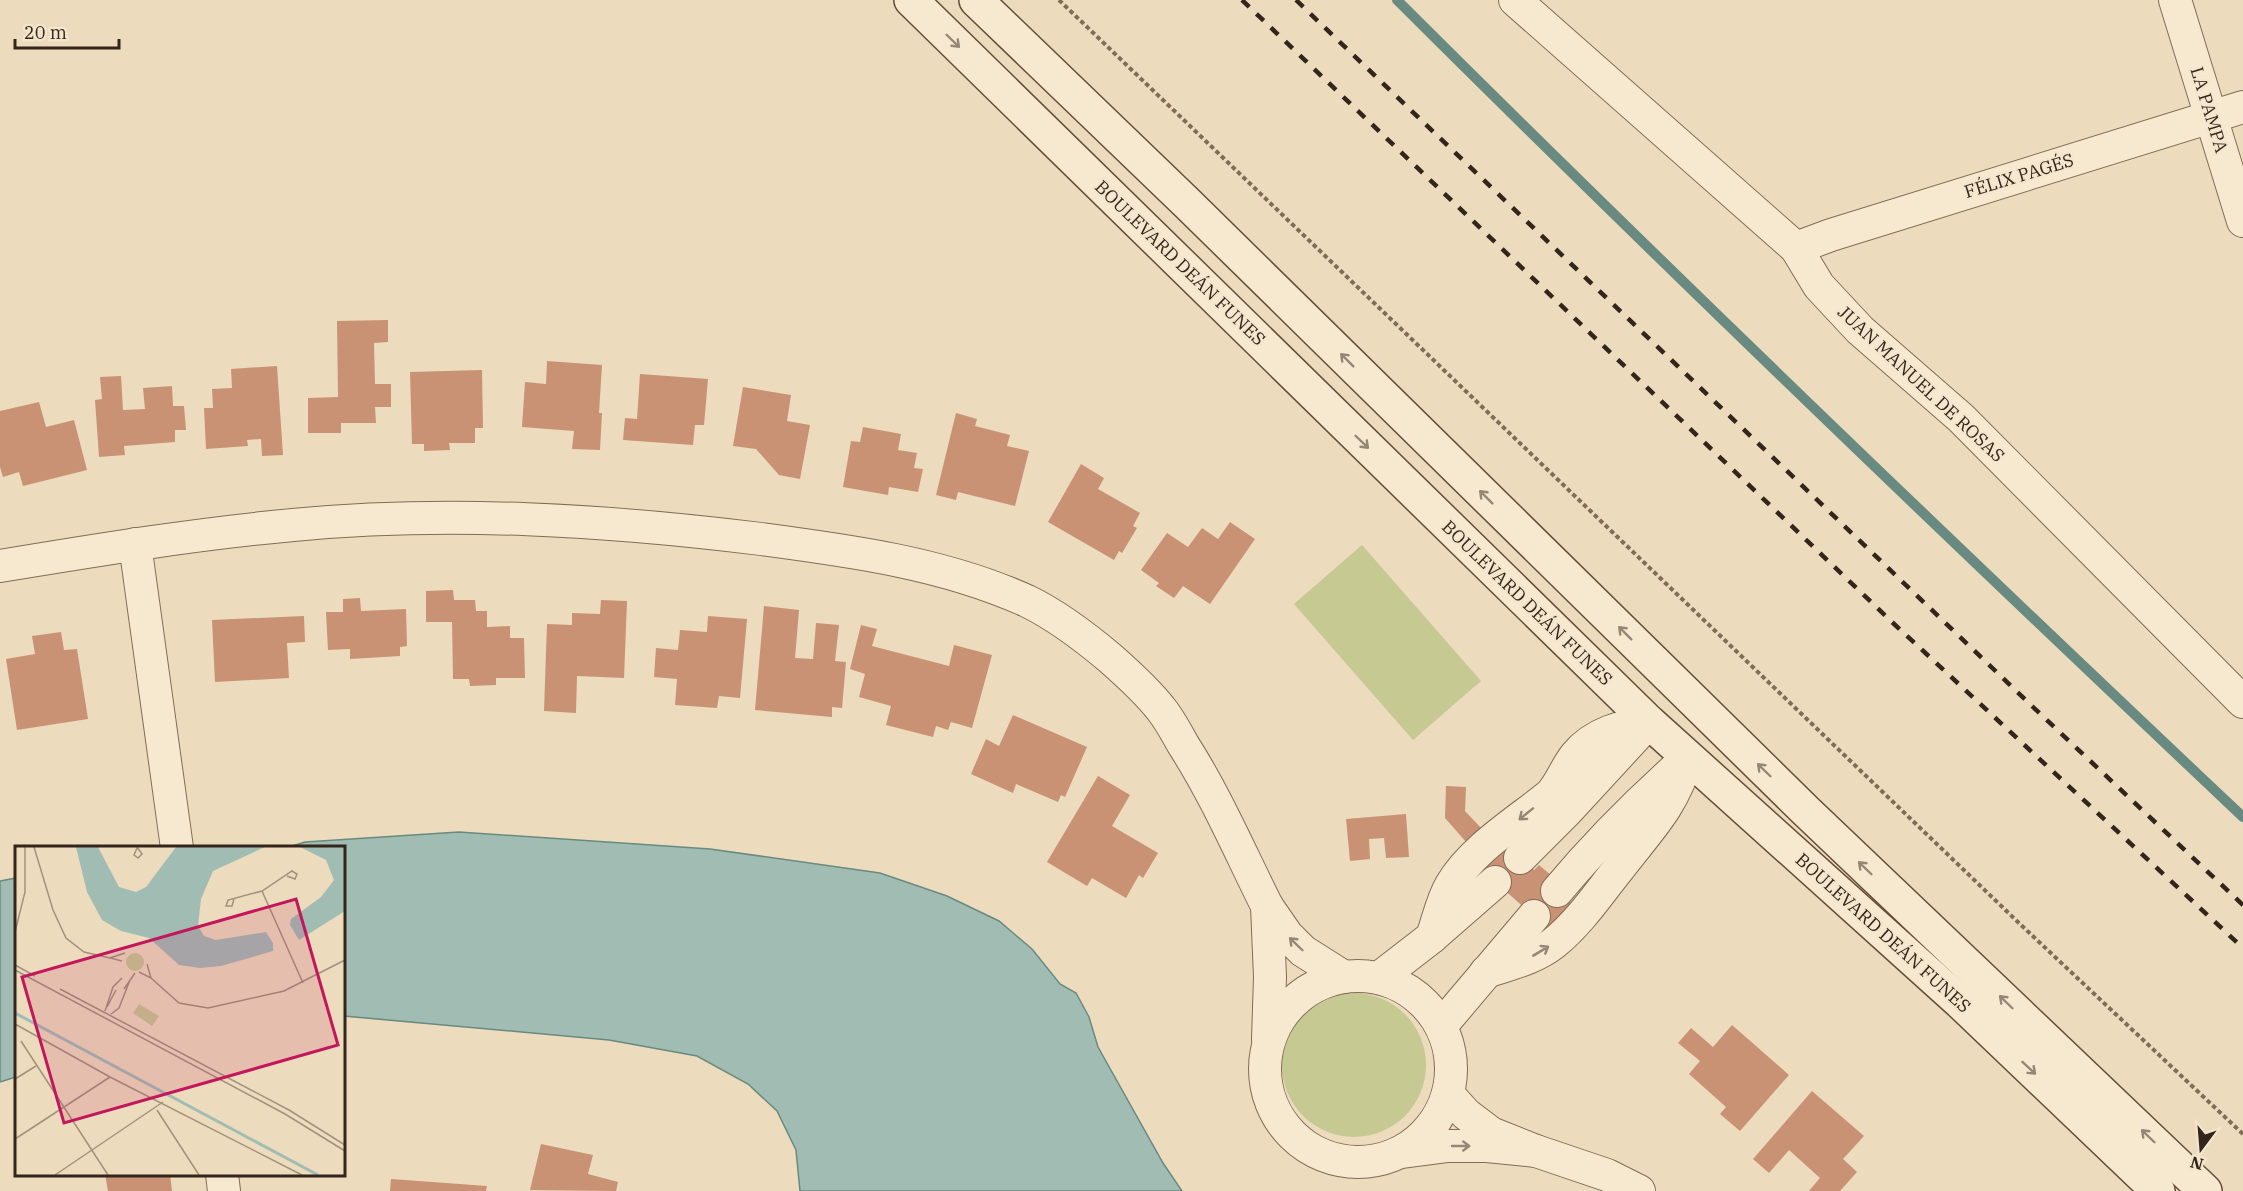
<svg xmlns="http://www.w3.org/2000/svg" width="2243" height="1191" font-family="'IBM Plex Serif',serif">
  <rect width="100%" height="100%" fill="#ecdbbd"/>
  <g fill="#c6c992">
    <path d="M1362,545L1481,681L1413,740L1294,604Z"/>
    <circle cx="1354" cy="1065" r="72"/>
  </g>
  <g fill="#a1bdb3" stroke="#698a80" stroke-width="1.5">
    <path d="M459,832L710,849L880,873L947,896L999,921L1032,949L1060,984L1076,993L1089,1017L1098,1047L1163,1163L1182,1191H800L796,1150L777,1111L748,1084L697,1056L609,1040L344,1016V848L289,847L305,842Z"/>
    <path d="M16,878V1077L0,1082V881Z"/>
  </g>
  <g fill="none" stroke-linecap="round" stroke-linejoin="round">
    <path stroke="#698a80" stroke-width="10" d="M1397,0C1675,277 1958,548 2243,817"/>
  </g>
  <g fill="#c99274">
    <path d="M388,320V342L374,343L375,384H391V407H375L376,423H341V433H308V398L338,397L337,321Z"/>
    <path d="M547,361L602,365L599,413H602L600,450L572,449L574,431L522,427L525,382L546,384Z"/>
    <path d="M277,366L283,455L262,456L261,439L247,440L248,446L206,449L204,408H213L212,389L232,388L231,369Z"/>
    <path d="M482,370L483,428H475V443H449L450,450L424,451V444H412L410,372Z"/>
    <path d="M640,374L708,379L704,425H695L693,445L623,440L625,418L637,419Z"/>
    <path d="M121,376L123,410L145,409L143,388L172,386L173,406H184L186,430H175V442L124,446L125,455L99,457L95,400L102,399L100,377Z"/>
    <path d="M743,387L791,395L787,421L810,425L800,479L779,475L756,449L733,446Z"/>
    <path d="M39,402L46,427L74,420L87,470L23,486L19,472L3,477L0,467V411Z"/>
    <path d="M956,413L977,419L975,426L1010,435L1007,446L1029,451L1015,506L958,492L956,500L936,495Z"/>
    <path d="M863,427L901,434L898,450L917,453L914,468L923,469L918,492L889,487L888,495L843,487L851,441L860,442Z"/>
    <path d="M1081,464L1104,478L1098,489L1140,513L1133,526L1137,528L1122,553L1119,551L1114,560L1048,522Z"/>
    <path d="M1230,522L1255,539L1210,604L1183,586L1174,598L1156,586L1159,583L1141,570L1167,533L1188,547L1202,528L1218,539Z"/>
    <path d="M453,590L454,600H475L476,611H487V627L510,626V638H524L525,678H496V685L470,686L469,679H453L452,622H426V591Z"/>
    <path d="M360,598L361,611L406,609L407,646L400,647V656L350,659V649L328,650L326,612H343V599Z"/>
    <path d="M601,600L627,601L624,678L577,676L576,713L544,711L547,624L572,625V613L600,614Z"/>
    <path d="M764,606L799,610L795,658L813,659L816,623L839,625L835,661L846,662L842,708L832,707V717L755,710Z"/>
    <path d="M304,616L305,642L287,643L289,678L215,682L212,620Z"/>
    <path d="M708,616L747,619L740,698L719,696L717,708L675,705L677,679L654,677L656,648L678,650L680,630L707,632Z"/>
    <path d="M861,625L877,629L872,646L949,666L954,645L992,655L972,728L951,722L948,730L936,726L933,737L886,725L891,706L859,697L865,674L850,669Z"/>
    <path d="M61,632L64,650L77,649L88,719L17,730L6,659L35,654L32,636Z"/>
    <path d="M1013,715L1087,747L1065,797L1061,795L1058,802L1016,784L1013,793L971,774L986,739L999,746Z"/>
    <path d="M1098,776L1130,795L1112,826L1158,853L1143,878L1139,875L1126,898L1092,878L1087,886L1047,862Z"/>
    <path d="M1446,786L1466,787L1465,811L1482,829L1467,843L1445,818Z"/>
    <path d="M1406,814L1409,857L1386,858L1384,838L1369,839L1370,859L1350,861L1346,819Z"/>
    <path d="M1505,845L1534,870L1539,865L1559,882L1554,888L1579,911L1556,936L1482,870Z"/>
    <path d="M1732,1025L1789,1075L1740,1131L1720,1114L1726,1107L1689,1074L1700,1061L1678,1043L1691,1028L1713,1047Z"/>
    <path d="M1812,1091L1864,1136L1843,1159L1857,1172L1840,1191H1809L1820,1178L1789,1150L1769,1173L1753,1159Z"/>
    <path d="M541,1144L593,1155L588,1174L618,1182L616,1191L530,1190Z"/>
    <path d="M105,1174H170L172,1191H108Z"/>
    <path d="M391,1179L487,1186L486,1191H390Z"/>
  </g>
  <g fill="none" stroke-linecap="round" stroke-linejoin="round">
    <defs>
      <g id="minor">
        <path d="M1515,0L1796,248L1819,286L1860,330L1961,418L2243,702"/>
        <path d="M2175,0L2243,221"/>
        <path d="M1796,248L1831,235L2243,107"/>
        <path d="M135,544L177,848"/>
        <path d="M0,566C97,550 195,534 293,525C448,510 607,520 761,539C851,551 943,563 1027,601C1056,615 1085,637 1110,658C1127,673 1147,691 1161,709C1170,720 1177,734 1184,746C1216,796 1240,852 1267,906"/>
        <path d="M1520,858L1567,811L1649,722"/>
        <path d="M1557,891C1597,843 1636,804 1682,763"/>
        <path d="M1432,937C1438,920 1442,900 1451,885C1472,849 1518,821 1550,795C1561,783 1566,767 1576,755C1594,733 1622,726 1649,722"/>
        <path d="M1486,972C1509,964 1534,959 1554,943C1580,922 1599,893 1620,867C1649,829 1673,807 1687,759"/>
        <circle cx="1358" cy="1069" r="93"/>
        <path d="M1379,978L1432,937L1495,882"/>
        <path d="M1441,1026L1534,916"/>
        <path d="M1268,1039L1270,977L1267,906L1287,935L1303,951L1344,977"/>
        <path d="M1536,1151L1607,1175L1639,1191"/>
        <path d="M1402,1152L1448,1146H1487L1536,1151L1491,1133L1466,1114L1448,1094"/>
        <path d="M222,1174L224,1191"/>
      </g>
      <g id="secondary">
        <path d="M911,0L1649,722L1960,1002L2158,1191"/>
        <path d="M976,0L1187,203L1806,811L2205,1191"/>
      </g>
    </defs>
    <use href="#minor" stroke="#836c57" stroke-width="34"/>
    <use href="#secondary" stroke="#654d3a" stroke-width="36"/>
    <path stroke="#836c57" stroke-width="4" stroke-dasharray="4.5 3" stroke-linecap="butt" d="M1059,0L2020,924L2243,1134"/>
    <use href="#minor" stroke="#f7e9d0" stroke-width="32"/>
    <use href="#secondary" stroke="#f7e9d0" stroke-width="33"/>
    <g stroke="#33251b" stroke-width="4.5" stroke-dasharray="10 10" stroke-linecap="butt">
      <path d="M1242,0L1892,622L2243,948"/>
      <path d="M1296,0L2033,707L2243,905"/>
    </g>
  </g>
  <defs><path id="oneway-shaft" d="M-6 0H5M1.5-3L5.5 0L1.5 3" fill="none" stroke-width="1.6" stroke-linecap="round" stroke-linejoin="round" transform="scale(1.5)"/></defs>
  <g stroke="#958776">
    <use href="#oneway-shaft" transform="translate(953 41) rotate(44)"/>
    <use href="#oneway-shaft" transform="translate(1347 360) rotate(-135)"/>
    <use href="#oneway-shaft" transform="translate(1362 442) rotate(44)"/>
    <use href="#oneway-shaft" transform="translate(1486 497) rotate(-135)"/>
    <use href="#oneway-shaft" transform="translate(1625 633) rotate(-135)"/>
    <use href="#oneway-shaft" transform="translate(1764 770) rotate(-136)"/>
    <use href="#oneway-shaft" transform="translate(1526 814) rotate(141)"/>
    <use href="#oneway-shaft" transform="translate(1865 868) rotate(-136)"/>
    <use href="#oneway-shaft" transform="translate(1296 944) rotate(-136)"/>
    <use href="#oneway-shaft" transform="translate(1541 951) rotate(-31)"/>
    <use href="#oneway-shaft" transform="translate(2006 1002) rotate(-136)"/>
    <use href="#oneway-shaft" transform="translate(2029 1068) rotate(43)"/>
    <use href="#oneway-shaft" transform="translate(2148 1136) rotate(-136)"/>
    <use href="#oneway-shaft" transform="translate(1461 1146)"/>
  </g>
  <g text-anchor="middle" stroke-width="4.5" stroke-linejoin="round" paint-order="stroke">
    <g font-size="18" fill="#33251b" stroke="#f4e6cc">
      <text transform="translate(2209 110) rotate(73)" y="6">LA PAMPA</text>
      <text transform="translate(2019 176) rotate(-17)" y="6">FÉLIX PAGÉS</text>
      <text transform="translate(1180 263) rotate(44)" y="6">BOULEVARD DEÁN FUNES</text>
      <text transform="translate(1921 384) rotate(43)" y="6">JUAN MANUEL DE ROSAS</text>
      <text transform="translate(1527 603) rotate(44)" y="6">BOULEVARD DEÁN FUNES</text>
      <text transform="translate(1883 933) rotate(42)" y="6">BOULEVARD DEÁN FUNES</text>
    </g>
  </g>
  <g transform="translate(15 846)">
    <rect width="330" height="330" fill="#ecdbbd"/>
    <path d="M111 116a9 9 0 1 1 18 0a9 9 0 1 1-18 0ZM124,158L144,170L137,180L118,167Z" fill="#c6c992"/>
    <path d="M61,1H83L104,41L121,46L131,41L161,1H250L198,25L186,53L183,80L189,90L201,94L251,86L258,97V105L206,120L185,122L164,119L134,92L106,85L87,74L72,46ZM285,1H330V65L284,94L275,79L276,73L306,51L319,34L311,14Z" fill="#a1bdb3"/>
    <path fill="none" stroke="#a1bdb3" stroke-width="3" d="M0,167L303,329"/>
    <path fill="none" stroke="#a2927c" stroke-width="1.5" d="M19,1L38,64L51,92L69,106L95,112M122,1L127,8L123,12L119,9L122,2M247,45L288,137M219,53L217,60H211L213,54L247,45L277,25L282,28L280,33L272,30M0,86L10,46V1M107,115L95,112L110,107M0,119L20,130M0,124L270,268L330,305M124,126L136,132L132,118M136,132L164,157L193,162L269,145L330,114M45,143L274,264L330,299M109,143L120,127M92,161L101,144M90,165L98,141L107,132M96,168L104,162L115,134M0,178L95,231L287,329M6,195L93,329M0,233L21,220M142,264L184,329M0,293L95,231M40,329L148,256"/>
    <path fill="#c2185b" fill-opacity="0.15" stroke="#c2185b" stroke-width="3" d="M281,53L323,199L49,277L7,131Z"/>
    <rect width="330" height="330" fill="none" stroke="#33251b" stroke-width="3"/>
  </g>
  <g transform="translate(2201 1149) rotate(196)" stroke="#f4e6cc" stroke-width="4.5" paint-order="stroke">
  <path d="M0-4.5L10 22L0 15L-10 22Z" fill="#33251b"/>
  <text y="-9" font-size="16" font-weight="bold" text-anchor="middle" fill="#33251b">N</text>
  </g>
  <path d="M15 39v9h104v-9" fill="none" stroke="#33251b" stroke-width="3"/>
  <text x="24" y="39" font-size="18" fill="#33251b" stroke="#f4e6cc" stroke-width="4.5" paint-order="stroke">20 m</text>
</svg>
